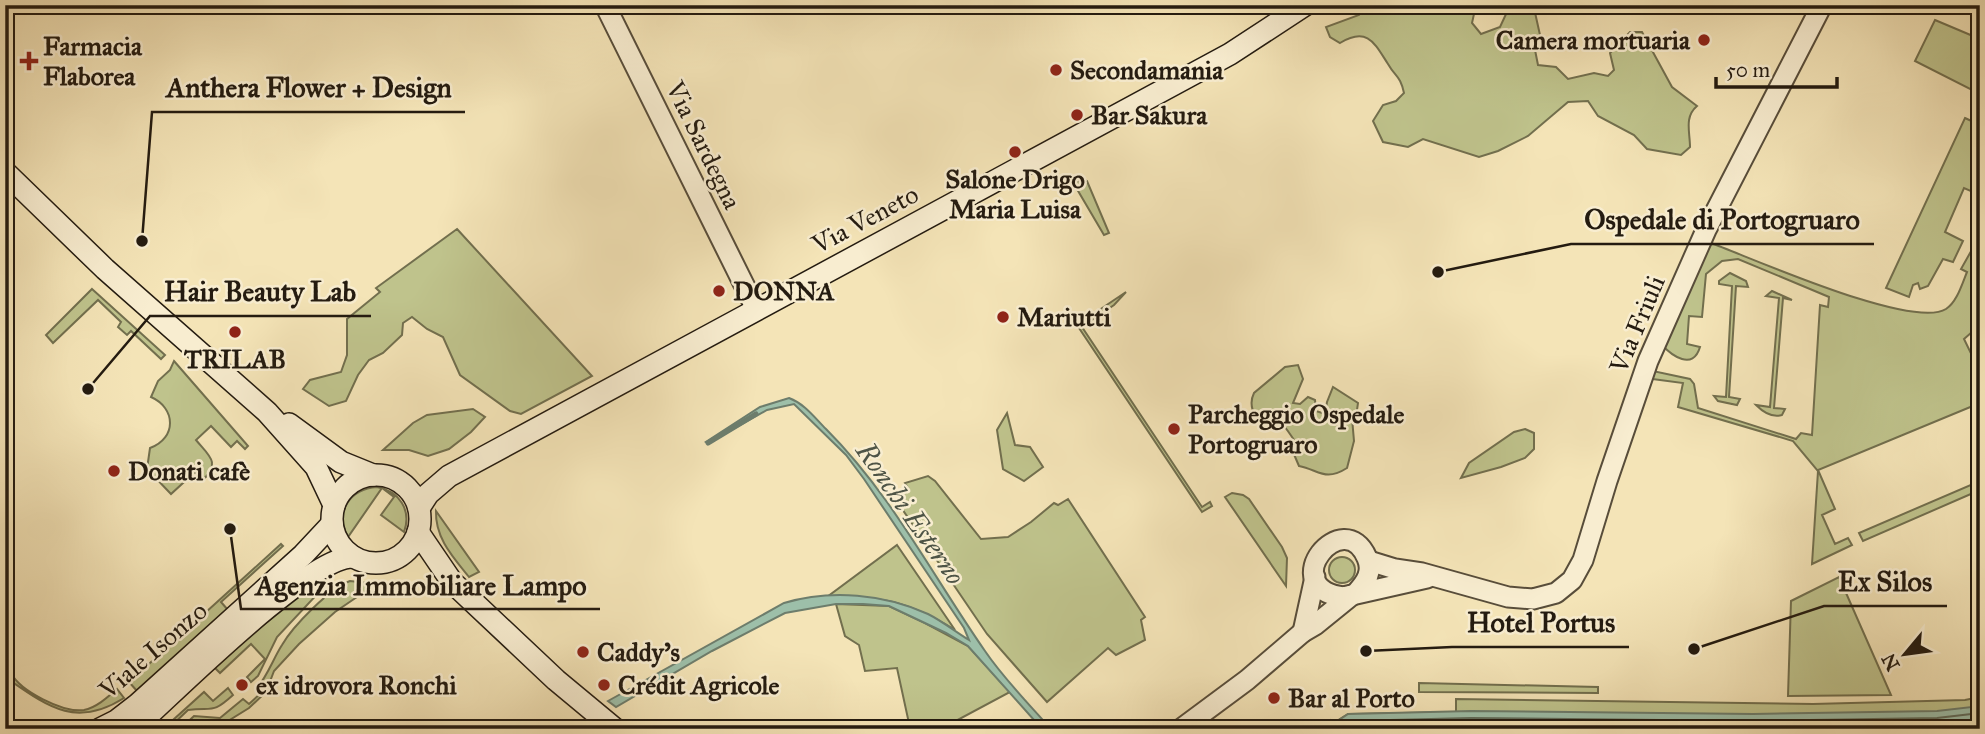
<svg xmlns="http://www.w3.org/2000/svg" width="1985" height="734" font-family="'IM FELL Great Primer',serif">
  <rect width="100%" height="100%" fill="#f4e4b7"/>
  <filter id="stains"><feTurbulence type="fractalNoise" baseFrequency=".00286" numOctaves="4"/><feColorMatrix values="0 0 0 0 .2 0 0 0 0 .09 0 0 0 0 .02 0 0 0 .5 -.17"/></filter>
  <radialGradient id="worn" r=".72"><stop offset=".6" stop-color="#630" stop-opacity="0"/><stop offset="1" stop-color="#630" stop-opacity=".3"/></radialGradient>
  <g fill="#bfc38c" stroke="#726f4e" stroke-width="2">
    <path d="M1368,5H1476L1472,23L1481,34L1500,27L1507,12L1516,5H1527L1534,8L1540,35L1535,50L1538,65L1556,67L1568,79L1594,73L1608,76L1614,70L1610,53L1630,32H1642L1672,87L1697,106C1684,117 1690,132 1690,147L1681,155L1647,149L1634,135L1598,116L1588,101L1568,102L1528,136L1498,151L1479,157L1423,139L1408,147L1383,142L1373,121L1383,105L1396,101L1404,93C1400,75 1396,78 1388,64C1375,44 1368,26 1340,43L1330,37L1326,27L1359,15Z"/>
    <path d="M1935,20L1980,39V85L1976,92L1915,61Z"/>
    <path d="M1965,118L1980,125V195L1964,188L1945,232L1963,241L1953,262L1943,259L1928,286L1920,289L1918,283L1913,285L1909,297L1886,288Z"/>
    <path d="M1082,179L1087,181L1109,233L1104,235L1074,184Z"/>
    <path d="M457,229L592,376L521,414L510,411L460,375L443,337L427,329L412,317L403,323L402,335L383,353L369,360L358,375L346,401L329,406L303,389L310,380L341,372L347,355V319L380,292L376,288Z"/>
    <path d="M1711,243C1752,258 1912,330 1946,309C1957,302 1962,284 1967,272L1961,269L1974,246L1980,248V325L1964,339L1980,372V403L1818,470L1835,509L1822,515L1835,544L1848,538L1852,545L1812,564L1818,471L1793,441L1678,407L1683,383L1645,378L1653,371L1690,379L1694,384L1698,408L1796,439L1801,433L1812,435L1820,305L1828,307L1829,297L1738,259L1722,261L1706,274L1702,317L1689,316L1687,344L1700,347C1693,371 1672,356 1661,344Z"/>
    <path d="M1730,273L1746,281L1748,287L1736,286L1729,397L1740,399L1737,405L1718,401L1714,396L1726,397L1732,286L1719,284V281Z"/>
    <path d="M92,289L165,355L161,359L131,331L127,335L118,327L121,322L98,300L53,343L46,335Z"/>
    <path d="M1772,291L1792,300L1783,298L1774,408L1785,409L1782,415C1772,418 1763,412 1756,405L1770,407L1779,298L1766,296Z"/>
    <path d="M1126,292L1114,305L1082,327L1202,507L1210,502L1212,506L1202,512L1077,325Z"/>
    <path d="M174,361L248,446L245,449L237,441L231,447L211,426L196,440C209,456 221,462 203,480L195,472L171,494L147,469L150,448C177,438 176,408 151,397L158,381L170,370Z"/>
    <path d="M1298,365L1303,379L1293,403L1300,404L1308,397L1315,400L1316,411L1325,414L1327,402L1333,387L1358,403L1357,410L1352,418L1354,441L1347,468C1325,482 1319,470 1299,466L1293,452L1294,440C1284,425 1275,409 1256,417C1251,409 1250,401 1254,393L1285,367Z"/>
    <path d="M473,409L485,417L471,432L449,449L428,456L409,450H383L413,423L427,415Z"/>
    <path d="M1007,413L1015,445L1030,447L1043,467L1024,481L1003,469L997,430Z"/>
    <path d="M1525,429L1534,433V449L1525,458L1501,467L1461,478L1469,463L1514,432Z"/>
    <path d="M928,476L935,481L981,539L1008,537L1031,522L1054,503L1058,505L1068,499L1145,617L1141,620L1145,640L1116,655L1108,648L1047,702L987,634L896,500L909,490L905,483Z"/>
    <path d="M1980,481V490L1863,541L1859,533Z"/>
    <path d="M377,487C399,491 412,510 404,532L381,515L394,497L382,488L348,537C334,512 350,489 377,487Z"/>
    <path d="M1232,493L1243,495L1249,499L1282,547L1287,558L1286,586L1225,497Z"/>
    <path d="M436,511L479,572L469,577C453,557 435,538 436,511Z"/>
    <path d="M281,544L283,546L221,602L228,610L137,691L129,682Z"/>
    <path d="M897,545L955,630C908,601 882,596 827,597Z"/>
    <circle cx="1342" cy="570" r="13"/>
    <path d="M1839,577L1891,695L1788,696L1791,601Z"/>
    <path d="M350,581L376,584L335,612L299,644L274,671L266,692L249,708L215,729H180L194,716L220,718L243,699L249,704L261,693L257,688C268,675 273,659 282,645C293,626 330,588 350,581Z"/>
    <path d="M318,582L323,588L277,637L258,676L251,682L247,677L265,659L251,644L220,673L212,665Z"/>
    <path d="M836,604L889,606L925,623L968,646L1010,692L952,723L910,728L897,668L865,671L859,645L845,636Z"/>
    <path d="M11,673C20,691 63,713 84,710C96,708 108,697 117,689L124,698C75,729 47,706 5,677Z"/>
    <path d="M1419,683L1598,687V693L1419,692Z"/>
    <path d="M228,688L233,695C212,714 214,707 188,710L168,729H163L204,692L213,701Z"/>
    <path d="M1980,697V729H1324L1348,714L1456,712V699L1813,704L1965,700Z"/>
  </g>
  <g fill="#9dbfa9" stroke="#6d7d6c" stroke-width="2">
    <path d="M789,398C805,404 814,417 826,429C892,495 932,575 985,651C1004,679 1028,703 1051,729H1042L968,646L946,633L889,606L863,604H836L785,613L712,651L616,707L608,701L784,603C831,589 884,594 928,614C942,621 956,632 969,640L964,628L864,479L846,455L794,404L767,410L708,443L706,442L760,407Z"/>
    <path d="M1980,706V729H1324L1327,727L1324,724L1330,720L1333,724L1348,714L1471,711L1753,714L1937,711Z"/>
  </g>
  <g fill="none" stroke-linecap="round" stroke-linejoin="round">
    <g stroke="#606d5c" stroke-width="2">
      <path d="M1338,729L1350,721L1471,718L1753,721L1937,718L1980,713"/>
      <path d="M1439,729L1472,727L1689,729"/>
      <path d="M1791,729L1937,727L1980,721"/>
    </g>
    <path stroke="#6d7d6c" stroke-width="5" d="M708,443L756,414"/>
    <defs>
      <g id="tertiary">
        <path d="M605,5L756,309"/>
        <path d="M1369,561L1395,569L1422,573L1508,597L1533,599L1556,593L1572,580L1583,560L1607,481L1648,361L1706,230L1822,5"/>
        <path d="M1357,592C1366,582 1373,572 1367,558C1344,503 1274,587 1343,597L1427,578"/>
        <path d="M1303,632L1315,577"/>
        <path d="M1181,729L1247,680L1303,632L1315,625L1352,595"/>
      </g>
      <g id="secondary">
        <path d="M5,172L105,269L267,412L316,467L334,505"/>
        <path d="M289,424L341,462L373,475"/>
        <circle cx="376" cy="519" r="44"/>
        <path d="M419,508L428,494L449,476L1230,54L1305,5"/>
        <path d="M418,532L452,582L556,680L615,729"/>
        <path d="M100,729L116,721L138,704L303,555L332,524"/>
        <path d="M133,729C172,695 309,556 353,557"/>
      </g>
    </defs>
    <use href="#tertiary" stroke="#584d3a" stroke-width="23"/>
    <use href="#secondary" stroke="#241b10" stroke-width="24"/>
    <use href="#tertiary" stroke="#f8edd0" stroke-width="19"/>
    <use href="#secondary" stroke="#f8edd0" stroke-width="21"/>
  </g>
  <g fill="#8f2418" stroke="#f8edd0" stroke-width="2.5">
    <circle cx="1704" cy="40" r="7"/>
    <path d="M25.5 50.5h7v7h7v7h-7v7h-7v-7h-7v-7h7z"/>
    <circle cx="1056" cy="70" r="7"/>
    <circle cx="1077" cy="115" r="7"/>
    <circle cx="1015" cy="152" r="7"/>
    <circle cx="719" cy="291" r="7"/>
    <circle cx="1003" cy="317" r="7"/>
    <circle cx="235" cy="332" r="7"/>
    <circle cx="1174" cy="429" r="7"/>
    <circle cx="114" cy="471" r="7"/>
    <circle cx="583" cy="652" r="7"/>
    <circle cx="242" cy="685" r="7"/>
    <circle cx="604" cy="685" r="7"/>
    <circle cx="1274" cy="698" r="7"/>
  </g>
  <g text-anchor="middle" stroke-width="5" stroke-linejoin="round" paint-order="stroke">
    <g font-size="26" font-weight="bold" fill="#241b10" stroke="#f8edd0" text-anchor="start">
      <text x="1690" y="49" text-anchor="end">Camera mortuaria</text>
      <text x="43" y="55">Farmacia<tspan x="43" dy="30">Flaborea</tspan></text>
      <text x="1070" y="79">Secondamania</text>
      <text x="1091" y="124">Bar Sakura</text>
      <text x="1015" y="188" text-anchor="middle">Salone Drigo<tspan x="1015" dy="30">Maria Luisa</tspan></text>
      <text x="733" y="300">DONNA</text>
      <text x="1017" y="326">Mariutti</text>
      <text x="235" y="368" text-anchor="middle">TRILAB</text>
      <text x="1188" y="423">Parcheggio Ospedale<tspan x="1188" dy="30">Portogruaro</tspan></text>
      <text x="128" y="480">Donati cafè</text>
      <text x="597" y="661">Caddy's</text>
      <text x="256" y="694">ex idrovora Ronchi</text>
      <text x="618" y="694">Crédit Agricole</text>
      <text x="1288" y="707">Bar al Porto</text>
    </g>
    <g font-size="26" fill="#241b10" stroke="#f8edd0">
      <text transform="translate(704 145) rotate(64)" y="9">Via Sardegna</text>
      <text transform="translate(865 219) rotate(-28)" y="9">Via Veneto</text>
      <text transform="translate(1637 324) rotate(-67)" y="9">Via Friuli</text>
      <text transform="translate(153 650) rotate(-41)" y="9">Viale Isonzo</text>
    </g>
    <g font-size="28" font-style="italic" fill="#4e5446" stroke="#f8edd0">
      <text transform="translate(911 513) rotate(55)" y="10">Ronchi Esterno</text>
    </g>
  </g>
  <path fill="none" stroke="#241b10" stroke-width="2.5" d="M142 241L152 112H465M1438 272L1571 244H1874M88 389L150 316H371M1694 649L1824 606H1947M230 529L241 609H600M1366 651L1452 647H1629"/>
  <g fill="#241b10" stroke="#f8edd0" stroke-width="2.5">
    <circle cx="142" cy="241" r="7"/>
    <circle cx="1438" cy="272" r="7"/>
    <circle cx="88" cy="389" r="7"/>
    <circle cx="1694" cy="649" r="7"/>
    <circle cx="230" cy="529" r="7"/>
    <circle cx="1366" cy="651" r="7"/>
  </g>
  <g font-size="28" text-anchor="middle" font-weight="bold" fill="#241b10" stroke="#f8edd0" stroke-width="5" stroke-linejoin="round" paint-order="stroke">
    <text x="309" y="97">Anthera Flower + Design</text>
    <text x="1722" y="229">Ospedale di Portogruaro</text>
    <text x="260" y="301">Hair Beauty Lab</text>
    <text x="1885" y="591">Ex Silos</text>
    <text x="421" y="595">Agenzia Immobiliare Lampo</text>
    <text x="1541" y="632">Hotel Portus</text>
  </g>
  <rect width="1985" height="734" fill="none" stroke="#f4e4b7" stroke-width="28"/>
  <rect x="7" y="7" width="1971" height="720" fill="none" stroke="#241b10" stroke-width="3.5"/>
  <rect x="14" y="14" width="1957" height="706" fill="none" stroke="#241b10" stroke-width="2"/>
  <g transform="translate(1905 654) rotate(241)" stroke="#f8edd0" stroke-width="5" paint-order="stroke">
  <path d="M0-5L12 26L0 18L-12 26Z" fill="#241b10"/>
  <text y="-10" font-size="19" font-weight="bold" text-anchor="middle" fill="#241b10">N</text>
  </g>
  <path d="M1716 77v10h121v-10" fill="none" stroke="#241b10" stroke-width="3.5"/>
  <text x="1726" y="77" font-size="21" fill="#241b10" stroke="#f8edd0" stroke-width="5" paint-order="stroke">50 m</text>
  <rect width="100%" height="100%" filter="url(#stains)"/>
  <rect width="100%" height="100%" fill="url(#worn)"/>
</svg>
